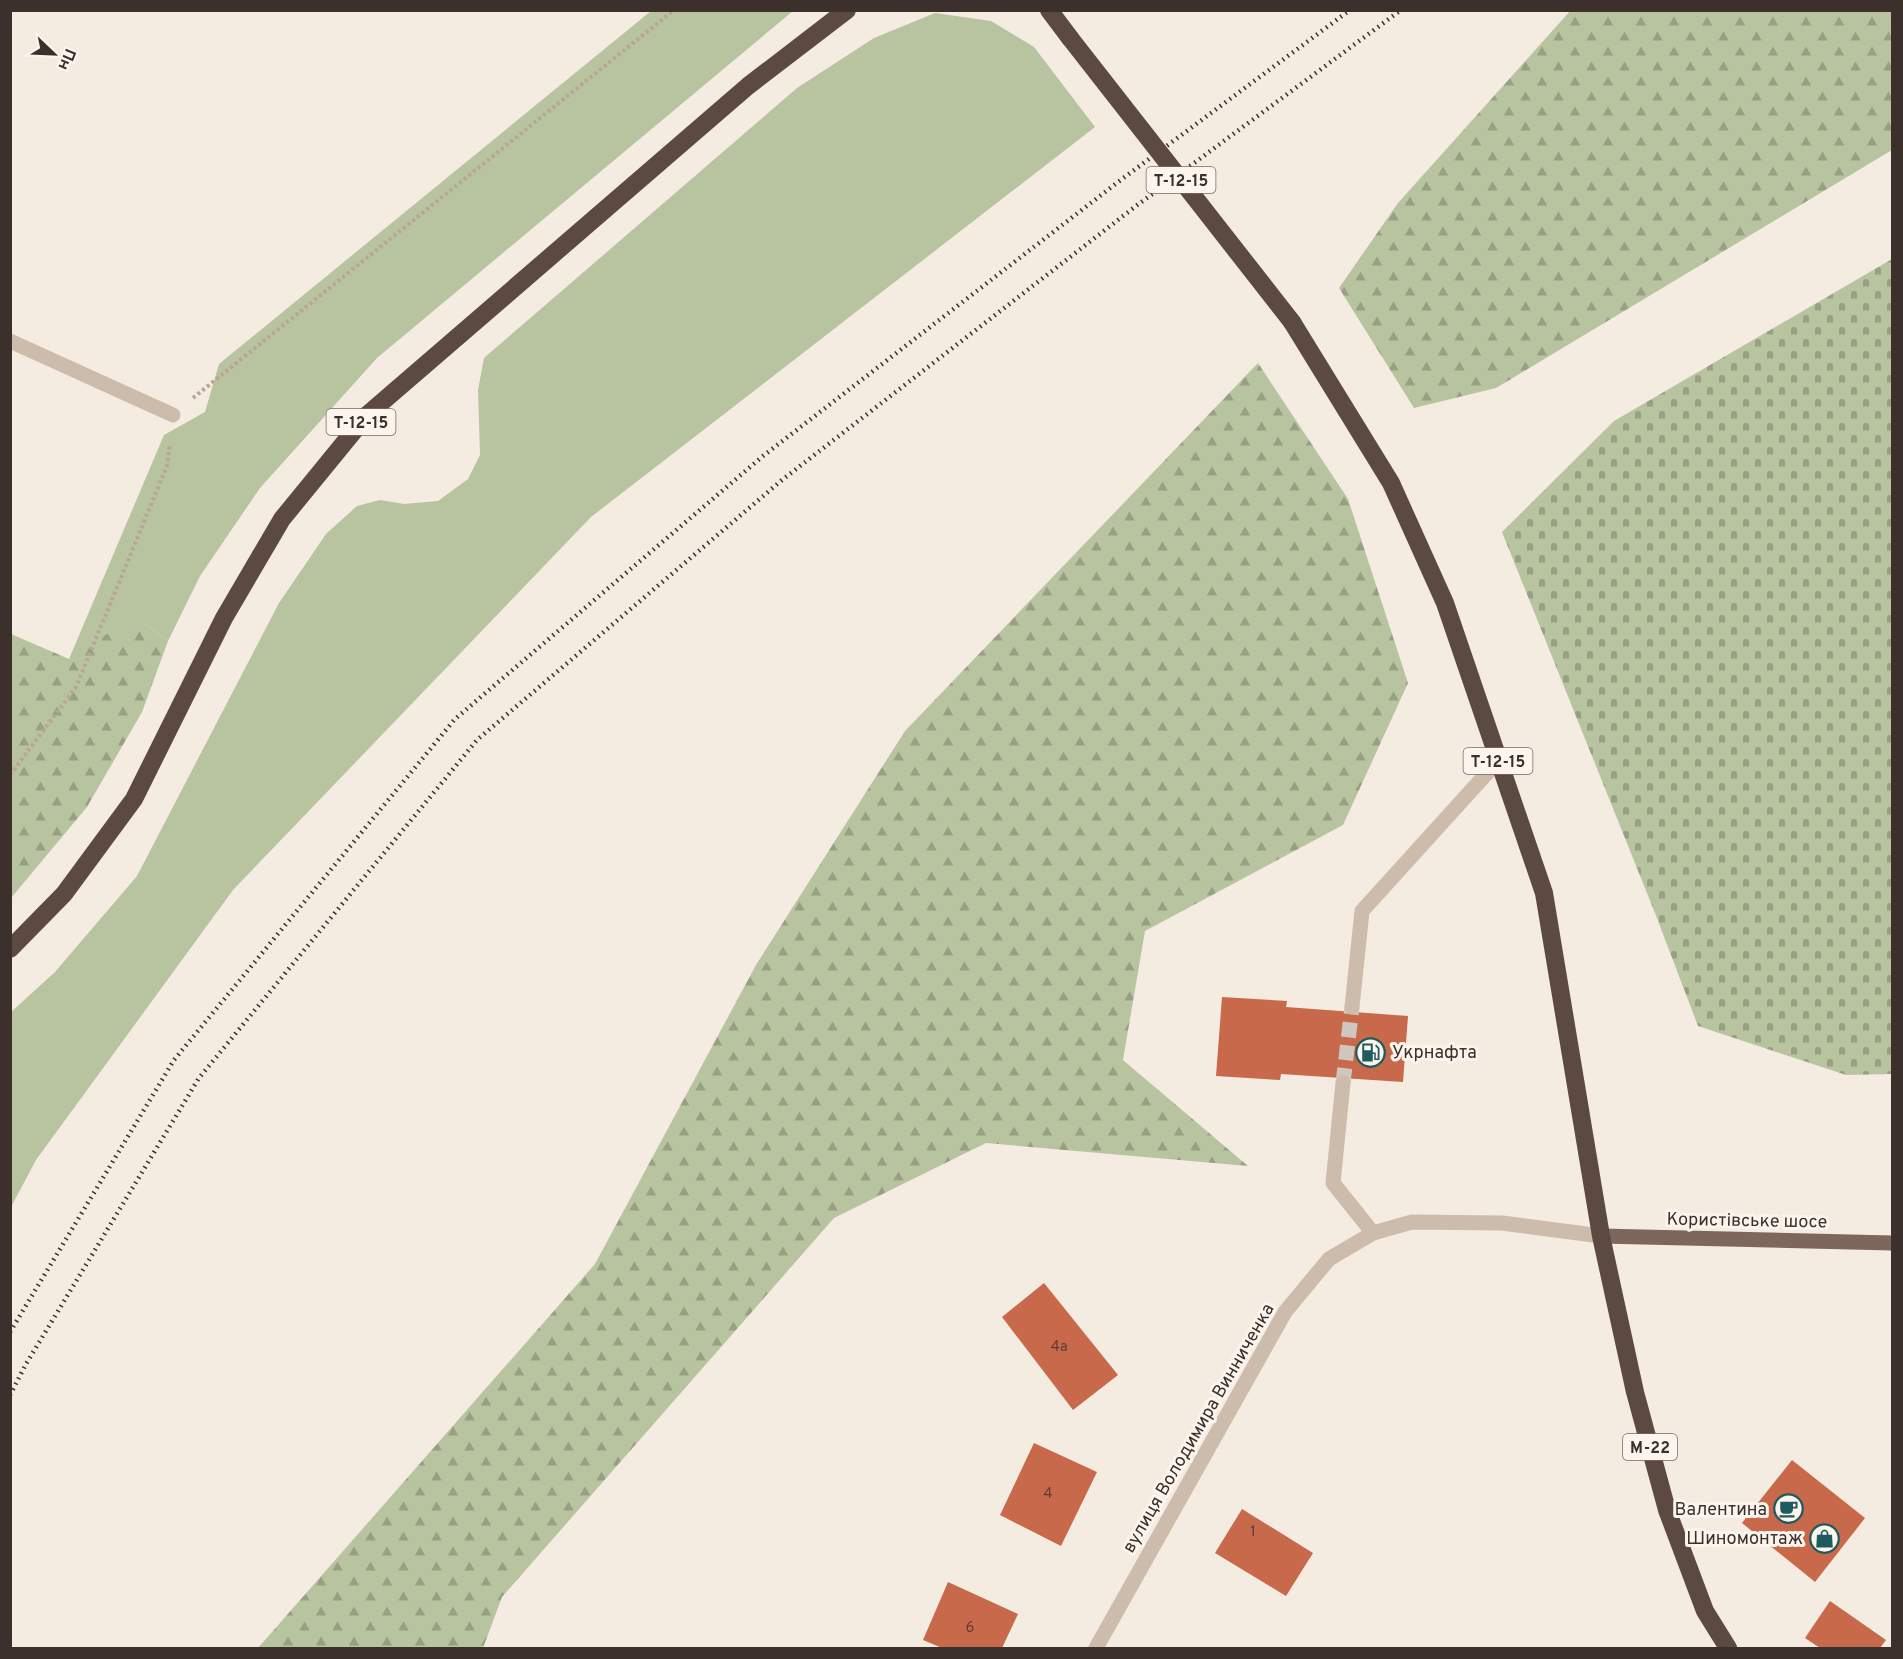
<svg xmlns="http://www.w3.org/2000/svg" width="1903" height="1659" font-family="Overpass,sans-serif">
  <defs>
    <pattern id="forest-firs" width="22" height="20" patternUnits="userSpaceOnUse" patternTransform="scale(1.5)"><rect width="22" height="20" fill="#b8c4a0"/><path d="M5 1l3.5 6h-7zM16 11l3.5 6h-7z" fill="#97a083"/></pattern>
    <pattern id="cemetery-stones" width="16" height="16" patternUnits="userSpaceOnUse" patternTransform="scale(1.5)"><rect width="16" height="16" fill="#b8c4a0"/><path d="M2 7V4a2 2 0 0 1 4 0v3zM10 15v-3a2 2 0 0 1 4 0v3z" fill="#97a083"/></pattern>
  </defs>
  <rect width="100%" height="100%" fill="#f4ebe1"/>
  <g fill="#b8c4a0">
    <path d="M651,11H793L377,358L260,488L200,576L168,641L144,623L69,659L164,435L205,412L219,364Z"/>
    <path d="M935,13L991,21L1034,47L1095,127L591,517L233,890L36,1160L11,1207V1012L55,972L137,876L279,603L326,534L357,506L380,500L404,504L438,501L468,479L480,455L478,390L484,358L797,88L874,38Z"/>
  </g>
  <g fill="url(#forest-firs)">
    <path d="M1571,10L1892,11V150L1496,388L1414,408L1339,288L1398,203Z"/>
    <path d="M1258,363L1348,499L1408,683L1343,825L1145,931L1123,1060L1248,1166L986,1143L834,1218L502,1597L483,1648H258L595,1264L756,965L905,731Z"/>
    <path d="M144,623L168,641L142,712L87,807L11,898V634L69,659L107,634Z"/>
  </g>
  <path fill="url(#cemetery-stones)" d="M1892,259V1074L1846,1075L1698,1026L1655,913L1502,532L1614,421Z"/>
  <g fill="#c8694b">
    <path d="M1222,997L1287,1001L1286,1007L1408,1016L1403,1082L1281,1074L1280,1080L1216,1076Z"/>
    <path d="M1044,1283L1118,1375L1073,1410L1002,1317Z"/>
    <path d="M1034,1443L1097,1472L1061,1546L1000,1515Z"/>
    <path d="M1792,1460L1865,1518L1815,1582L1742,1523Z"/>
    <path d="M1242,1509L1313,1553L1286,1596L1215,1553Z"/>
    <path d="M948,1582L1018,1614L1002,1648H942L923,1640Z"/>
    <path d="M1830,1601L1886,1640L1880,1648H1820L1805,1638Z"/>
  </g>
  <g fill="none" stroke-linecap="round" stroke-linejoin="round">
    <path stroke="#cfc6bd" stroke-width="15" stroke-dasharray="15 8" stroke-linecap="butt" d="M1343,1083L1352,1007"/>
    <g stroke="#b9a596" stroke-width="4" stroke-dasharray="3 3" stroke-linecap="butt">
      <path d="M193,398L674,10"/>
      <path d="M10,775L76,687L167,466L170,444"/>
    </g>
    <g stroke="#cdbbac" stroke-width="15">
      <path d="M10,341L173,415"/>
      <path d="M1352,1007L1362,911L1498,761"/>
      <path d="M1343,1083L1333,1183L1373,1233"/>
      <path d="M1096,1648L1285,1312L1329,1259L1373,1233L1412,1222L1502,1223L1601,1236"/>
    </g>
    <path stroke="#7d675c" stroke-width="15" d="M1601,1236L1892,1243"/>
    <g stroke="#5c4a42" stroke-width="18">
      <path d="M1049,10L1070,38"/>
      <path d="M1292,322L1391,483L1445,603L1544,893L1601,1236L1635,1392L1667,1510L1705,1611L1728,1648"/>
      <path d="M10,949L64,894L134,799L224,618L282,519L367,415L748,86L847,10"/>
    </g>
    <g stroke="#3b302b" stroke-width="4.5" stroke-dasharray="1.5 4.5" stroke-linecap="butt">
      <path d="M10,1332L174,1060L455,719L763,456L1118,182L1350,10"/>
      <path d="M10,1395L26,1364L199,1078L477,740L782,480L1136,206L1401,10"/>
    </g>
    <path stroke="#5c4a42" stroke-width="18" d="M1070,38L1292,322"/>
  </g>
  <defs>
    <symbol id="fuel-ring" viewBox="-11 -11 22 22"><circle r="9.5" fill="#fbf5ee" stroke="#1f5a5e" stroke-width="1.5"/><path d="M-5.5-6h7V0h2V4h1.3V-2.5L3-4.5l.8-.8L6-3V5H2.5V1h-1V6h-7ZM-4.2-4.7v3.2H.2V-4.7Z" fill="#1f5a5e"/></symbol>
    <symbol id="cafe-ring" viewBox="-11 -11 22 22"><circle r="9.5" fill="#fbf5ee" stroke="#1f5a5e" stroke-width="1.5"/><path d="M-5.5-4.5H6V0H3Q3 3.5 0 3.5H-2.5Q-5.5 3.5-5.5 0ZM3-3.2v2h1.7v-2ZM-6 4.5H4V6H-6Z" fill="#1f5a5e"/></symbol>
    <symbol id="shop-ring" viewBox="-11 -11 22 22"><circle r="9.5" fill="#fbf5ee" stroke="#1f5a5e" stroke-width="1.5"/><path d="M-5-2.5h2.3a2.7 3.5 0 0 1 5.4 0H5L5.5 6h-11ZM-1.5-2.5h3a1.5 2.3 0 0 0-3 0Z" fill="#1f5a5e"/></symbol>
  </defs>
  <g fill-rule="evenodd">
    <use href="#fuel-ring" x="1354" y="1036" width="33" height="33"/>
    <use href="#cafe-ring" x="1772" y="1492" width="33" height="33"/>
    <use href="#shop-ring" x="1808" y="1522" width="33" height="33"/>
  </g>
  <g text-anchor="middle" stroke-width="6" stroke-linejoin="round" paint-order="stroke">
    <g font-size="15" fill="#5e3e33">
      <text x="1059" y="1351">4а</text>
      <text x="1048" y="1498">4</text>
      <text x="1253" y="1536">1</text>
      <text x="970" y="1632">6</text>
    </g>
    <g fill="#fbf5ee" stroke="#756b66" stroke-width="1.5">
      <rect x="1146.5" y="167" width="69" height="26" rx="4.5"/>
      <rect x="326.5" y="409" width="69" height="26" rx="4.5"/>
      <rect x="1463.5" y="748" width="69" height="26" rx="4.5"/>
      <rect x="1623" y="1434" width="54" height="26" rx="4.5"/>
    </g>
    <g font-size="16" font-weight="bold" fill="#3b302b">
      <text x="1181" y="186">Т-12-15</text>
      <text x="361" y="428">Т-12-15</text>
      <text x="1498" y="767">Т-12-15</text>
      <text x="1650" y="1453">М-22</text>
    </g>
    <g font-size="18" fill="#3b302b" stroke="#fbf5ee" text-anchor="end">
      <text x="1392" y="1058" text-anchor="start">Укрнафта</text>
      <text x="1767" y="1515">Валентина</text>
      <text x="1803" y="1544">Шиномонтаж</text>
    </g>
    <g font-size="18" fill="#3b302b" stroke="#fbf5ee">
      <text transform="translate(1747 1220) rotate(1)" y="6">Користівське шосе</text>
      <text transform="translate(1198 1428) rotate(-60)" y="6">вулиця Володимира Винниченка</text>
    </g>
  </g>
  <rect width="1903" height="1659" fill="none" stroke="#3b302b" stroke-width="24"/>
  <g transform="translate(54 54) rotate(113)" stroke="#fbf5ee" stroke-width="4.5" paint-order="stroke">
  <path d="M0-4.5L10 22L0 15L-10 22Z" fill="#3b302b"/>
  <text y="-9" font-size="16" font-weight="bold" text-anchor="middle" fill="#3b302b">Пн</text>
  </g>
</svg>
